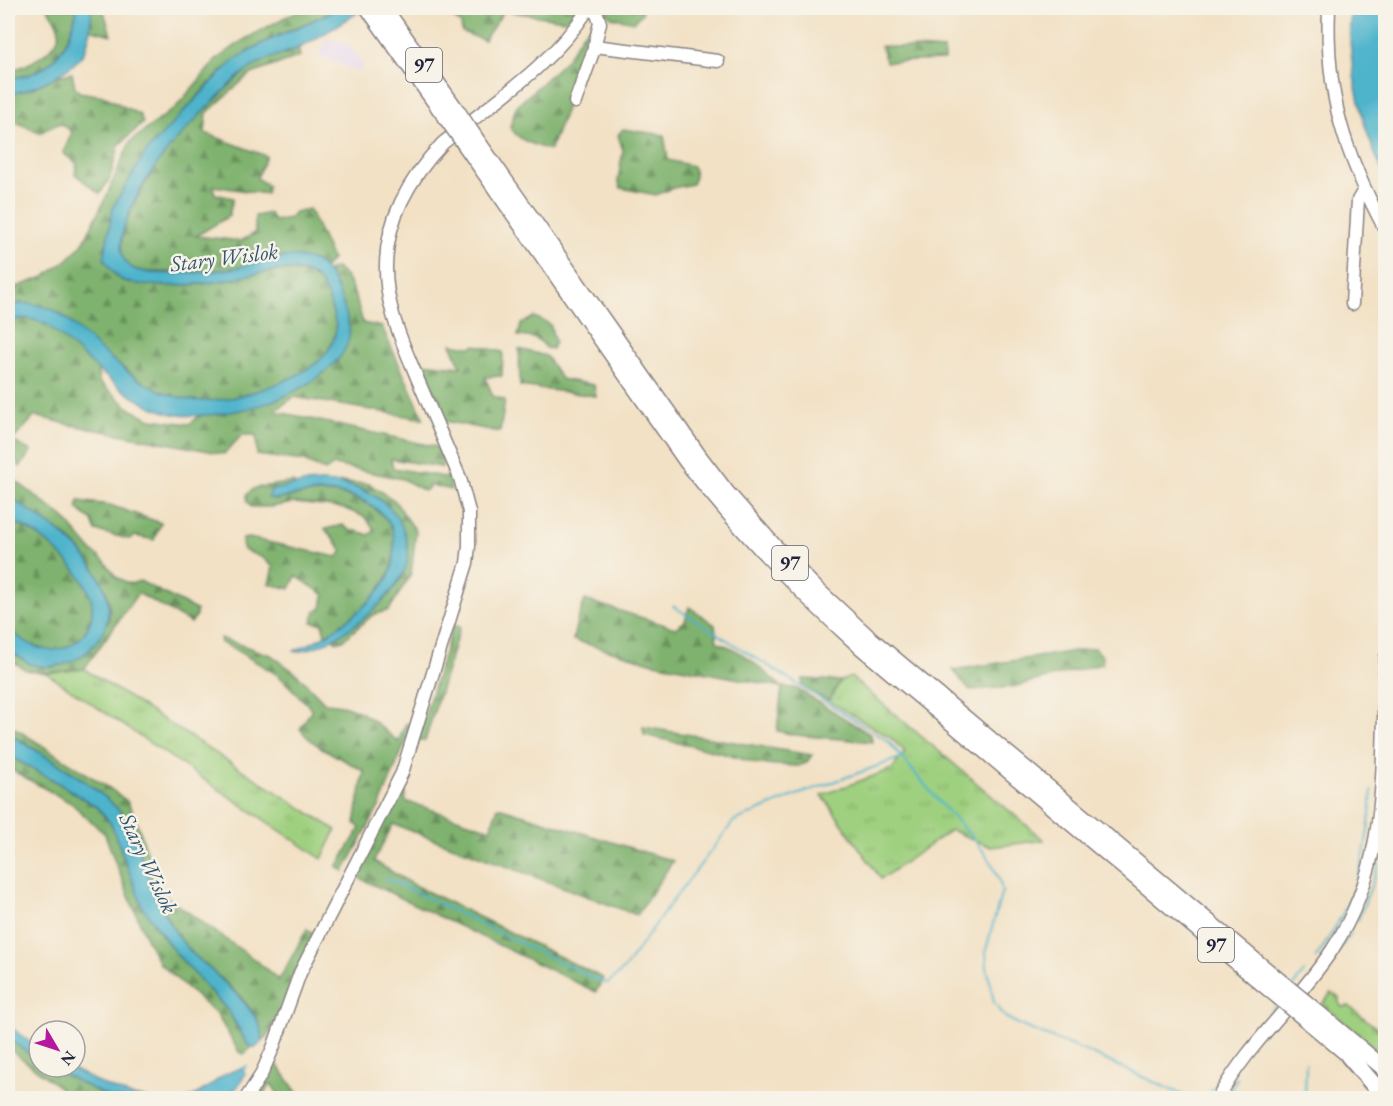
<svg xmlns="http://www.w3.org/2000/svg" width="1393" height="1106" font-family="'EB Garamond',serif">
  <defs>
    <pattern id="grass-tufts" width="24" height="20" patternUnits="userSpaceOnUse" patternTransform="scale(1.5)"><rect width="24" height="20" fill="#9fd07f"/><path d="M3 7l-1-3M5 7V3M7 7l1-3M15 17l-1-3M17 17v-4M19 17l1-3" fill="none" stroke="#89b26f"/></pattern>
    <pattern id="forest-firs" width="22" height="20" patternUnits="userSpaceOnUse" patternTransform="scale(1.5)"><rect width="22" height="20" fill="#7fb26e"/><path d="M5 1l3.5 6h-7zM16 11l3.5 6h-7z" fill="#68905c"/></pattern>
  </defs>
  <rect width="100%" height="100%" fill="#f7f3e8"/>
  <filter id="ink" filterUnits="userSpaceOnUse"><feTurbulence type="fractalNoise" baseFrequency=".0167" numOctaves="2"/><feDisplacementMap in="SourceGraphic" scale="12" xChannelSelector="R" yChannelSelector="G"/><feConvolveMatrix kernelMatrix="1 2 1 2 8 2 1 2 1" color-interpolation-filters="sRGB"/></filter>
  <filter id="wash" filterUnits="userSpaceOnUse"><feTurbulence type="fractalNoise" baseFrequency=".008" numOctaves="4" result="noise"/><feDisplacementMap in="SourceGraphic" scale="24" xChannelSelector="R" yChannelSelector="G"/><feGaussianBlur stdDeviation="1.35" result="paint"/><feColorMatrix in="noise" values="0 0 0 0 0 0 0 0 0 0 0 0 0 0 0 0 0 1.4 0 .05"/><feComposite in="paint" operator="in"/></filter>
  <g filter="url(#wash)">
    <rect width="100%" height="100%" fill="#f2e1c5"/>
    <path fill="#e4d3f2" d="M328,38L349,45L363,66L359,72L318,55Z"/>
    <g fill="url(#grass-tufts)" stroke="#60795d" stroke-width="1.5">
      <path d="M84,669L336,830L322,859L46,673Z"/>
      <path d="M851,677L1044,840L991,847L951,830L881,879L822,795L892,769L905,752L891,738L829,701L840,681Z"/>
      <path d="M1332,993L1339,998V1003L1342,1007L1349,1006L1385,1035V1056L1322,1004Z"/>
    </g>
    <g fill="url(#forest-firs)" stroke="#506a54" stroke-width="1.5">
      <path d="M47,8H77C70,47 50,77 8,78V70C24,69 57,51 59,33C60,25 51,14 47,8Z"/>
      <path d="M92,8H103L111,35L89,29Z"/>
      <path d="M308,8H340C307,24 261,39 233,62C185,101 150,158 113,207L121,280C154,288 188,287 221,281C250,276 281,264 310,275C321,279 327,293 330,303C332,311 337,322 336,330C335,340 329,351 322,358C300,380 235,402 204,401C194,401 182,398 172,396C147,390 128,370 107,356C79,337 50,320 22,303L8,305V290L44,277L68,259L83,243L106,197L130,142L176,107L217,59L242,41L293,13Z"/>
      <path d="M440,8H576L573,14L564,20L504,11L484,40L462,32L461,24Z"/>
      <path d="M606,8H642V13L634,22L611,17L606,12Z"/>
      <path d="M593,23V26L577,80L550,150C534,145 518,141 510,127L516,107L566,60L581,36Z"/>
      <path d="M323,33L298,49L300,56L249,75L207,113L205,133L266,156L257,178L268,186L266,194L213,186L215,194L233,198L229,216L196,236L241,241L255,233V216L270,213L274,221L290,218L295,212L309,209L332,259L325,268L317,262L282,257L237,268L196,272H148L135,270L126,264L122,257L121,244L125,225L134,203L162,155L195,119L243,73L265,59L297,48Z"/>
      <path d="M881,46L944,50V60L886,62Z"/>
      <path d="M72,73L75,87L79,92L104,96L140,115L143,123L119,145L110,178L100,194L75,174L77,164L63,153L72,132L60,123L39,133L8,118V93L31,88L53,77Z"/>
      <path d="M623,129L664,135L668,160L693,166L695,177L692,184L673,188L656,195L621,188L618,180L623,150L618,135Z"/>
      <path d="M336,268C352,278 358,305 363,323L382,327L424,419L294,397L275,411L437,447L442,456V467L391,459L393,468L449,478L451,490L431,485L425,491L403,479L334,465L325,471L304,461L257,455L256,435H242L224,454L71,425L35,416L12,441L31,451L20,467L8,448V322C43,306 74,348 98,369L99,382L132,410L151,419L189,424L201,415L218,413L337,362L338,290L328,271Z"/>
      <path d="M534,317L550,324L555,342L552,349L546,348C539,337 530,337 518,336L521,324Z"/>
      <path d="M451,344L471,347L476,345L503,352L502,376L485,377L493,396L505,400L500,432L445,421L422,363L461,367Z"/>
      <path d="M519,349L546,356L561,379L594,385L596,396L520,386Z"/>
      <path d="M8,469L11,477L64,518L91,550L105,562L116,577L130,584L140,581L196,610V616L191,623L138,593L84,669L46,673L26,670L8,658V649L30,664L54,667L109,621V603L106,590L80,548L58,530L8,496Z"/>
      <path d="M293,482L295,485L272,490L275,500C290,496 305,493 320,493C341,493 360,497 376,510C390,520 396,532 394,549C393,555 394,562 392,567C381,596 350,620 325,635L322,623L312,622L315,611L322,608L324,595L296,576L290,589L269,584L273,567L263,558L244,550L242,544L243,539L249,538L337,557L343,551L325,529L343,525L351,531H357L369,535L375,530L365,517L343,508L294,503L270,507H251L247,501V494L255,488Z"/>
      <path d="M339,482L370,484L394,500L416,531L411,574L389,610L373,615L343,640L336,642L333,639C351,629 395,595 401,575C404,564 405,553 407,542L365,490Z"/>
      <path d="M79,501L110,505L161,523L154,540L135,536L129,539L96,531L92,521L77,508Z"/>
      <path d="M8,517C17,524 29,529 39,536C57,550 78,569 88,590C101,617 83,648 53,650C38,651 19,638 8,629Z"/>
      <path d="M585,600L675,628L685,621L689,607L715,625L717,642L734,649L752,661L782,687L796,688L871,735L872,742L795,735L777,731L782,687L654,663L573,640L577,621Z"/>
      <path d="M453,625L460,627L425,741L417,740Z"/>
      <path d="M220,638L271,655L297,674L325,703C360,704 372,720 398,742L406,723L412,726L380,805L344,871L337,867L360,828L355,823L364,771L320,747L307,737L300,729L312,709L278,675L231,647L221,643Z"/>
      <path d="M1095,648L1103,657L1102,664L1012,687L969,690L953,670Z"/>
      <path d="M802,679L840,681L829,701L803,688Z"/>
      <path d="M8,724L108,787L127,801L135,817L161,893L258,962L279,980L307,929L314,935L284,1007L267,1037L262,1041C265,1007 212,974 190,951C157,913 146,863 126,819C96,782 47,758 8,733Z"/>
      <path d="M643,727L812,755L806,763L798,766L758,764L721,753L644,735Z"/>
      <path d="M8,755L55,781L97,807L111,824L154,925L174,951L229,1012L240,1033L248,1045L252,1047L244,1054L239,1052L217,1015L159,963L146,938L115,862L105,834L71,803L8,768Z"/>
      <path d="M404,791L406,794L405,801L490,829L498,807L673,861L637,915L393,824L374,861L410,883L603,978L596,992L355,876L397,792Z"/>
      <path d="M8,1039L39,1060V1067H50L110,1098H73L8,1048Z"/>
      <path d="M274,1060L301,1098H281L271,1084L261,1098H251Z"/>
    </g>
    <g fill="#4db4cc" stroke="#386b84" stroke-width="1.5">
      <path d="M77,8H92C90,21 91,37 85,50C77,69 28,94 8,93V78C50,77 70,47 77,8Z"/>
      <path d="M340,8H366C343,20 320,39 296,49C277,56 261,60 245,72C234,79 225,90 215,100C178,136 132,184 122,237C120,252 122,265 137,270C160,277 216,272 239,267C264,261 289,251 314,261C333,269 345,306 349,326C355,363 298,392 270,402C245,411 195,420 169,413C119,399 85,354 46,324C31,318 22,316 8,322V305C21,303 34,303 48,308C62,312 73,325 84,335C118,366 155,400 204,401C235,401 300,380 322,358C329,351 335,340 336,330C337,322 332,311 330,303C327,294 322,282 314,276C291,261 246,277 221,281C197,285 173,287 148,285C140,284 129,284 122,280C114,276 109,266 104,259L113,207L146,152L188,107L233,61L261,44Z"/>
      <path d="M1351,8H1385V179C1378,160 1369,141 1364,122C1355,88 1347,43 1351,8Z"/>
      <path d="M322,482C358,483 394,498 405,535C407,543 409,555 407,563C398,599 332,649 295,652L294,651C325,639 384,600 393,565C394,559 394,552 394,547C397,522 376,505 354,497C339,492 319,491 304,494C291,495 280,501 268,498L272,490L304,483Z"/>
      <path d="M8,496C46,522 88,545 105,590C122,634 74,678 31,664C23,661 15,653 8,649V629C19,638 38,651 53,650C83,648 101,617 88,590C78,569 57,550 39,536C29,529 17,524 8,517Z"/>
      <path d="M8,733C47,758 96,782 126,818C142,853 151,892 171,925C176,934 183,943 190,951C204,966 287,1028 255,1048L248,1045L229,1012L174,951L143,908L111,824L97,807L55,781L8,755Z"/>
      <path d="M8,1025L39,1049V1060L8,1039Z"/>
      <path d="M50,1067H69L99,1083L132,1096L148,1098H110Z"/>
      <path d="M243,1068L245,1074C232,1103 215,1099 188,1098C210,1091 220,1071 243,1068Z"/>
    </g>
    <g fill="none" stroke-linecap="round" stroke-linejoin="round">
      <g stroke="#4db4cc" stroke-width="2">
        <path d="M673,606L888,741L941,804L975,840L991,862L999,879L1002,891L986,950L987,968L994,1002L1005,1017L1024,1027L1090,1053L1180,1094L1195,1098"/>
        <path d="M386,878L601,982L608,983L624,969L668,907L734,821L794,796L903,757"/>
        <path d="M1358,920L1378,868L1386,825"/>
        <path d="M1316,958C1355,902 1368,858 1372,790"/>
        <path d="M1325,970L1351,933"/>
        <path d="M1293,986L1304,972"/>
        <path d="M1269,1014L1277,1004"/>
        <path d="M242,1072L247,1065"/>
        <path d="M1206,1098L1238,1053L1257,1030"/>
        <path d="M1226,1098L1238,1077"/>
        <path d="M1305,1098L1306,1063"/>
      </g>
    </g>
  </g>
  <g filter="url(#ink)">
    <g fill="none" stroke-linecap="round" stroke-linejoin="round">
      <defs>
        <g id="minor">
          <path d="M1329,8C1325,95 1345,155 1386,231"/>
          <path d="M594,46L718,61"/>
          <path d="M575,102L593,52L600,23L597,14L589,8"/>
          <path d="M1352,304L1358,200L1364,190"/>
          <path d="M246,1098L261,1075L273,1048L300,973L402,773L467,563L469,546V512L460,478C446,445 432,412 418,380C409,358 398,335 392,311C374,246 398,190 443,143C496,100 551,66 589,8"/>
          <path d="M1218,1098C1249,1043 1297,1002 1332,950C1393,857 1380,762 1386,657"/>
        </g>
        <g id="major">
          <path d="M368,8L447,119"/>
          <path d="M384,8L457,111"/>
          <path d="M473,135L698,455L727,493L773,545L815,588L867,636L1271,974"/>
          <path d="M464,143L687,462C740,530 796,588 860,646L1263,984"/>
          <path d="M1305,1002L1386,1070"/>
          <path d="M1297,1012L1357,1062"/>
        </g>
        <path id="highway" d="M1349,1056L1385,1098"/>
      </defs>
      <use href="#minor" stroke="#8a8280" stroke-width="15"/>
      <use href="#major" stroke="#8a8280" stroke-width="18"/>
      <use href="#highway" stroke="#8a8280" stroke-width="20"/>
      <use href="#minor" stroke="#fff" stroke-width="12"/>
      <use href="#major" stroke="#fff" stroke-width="15"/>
      <use href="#highway" stroke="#fff" stroke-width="16"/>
      <defs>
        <g id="major-bridge">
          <path d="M457,111L473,135"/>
          <path d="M447,119L464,143"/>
          <path d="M1271,974L1305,1002"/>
          <path d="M1263,984L1297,1012"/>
        </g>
      </defs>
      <use href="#major-bridge" stroke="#8a8280" stroke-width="18" stroke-linecap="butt"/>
      <use href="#major-bridge" stroke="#fff" stroke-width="15"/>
    </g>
  </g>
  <g text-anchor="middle" stroke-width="5" stroke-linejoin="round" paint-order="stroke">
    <g fill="#f7f3e8" stroke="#62616f" stroke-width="1.5">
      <rect x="406" y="48" width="36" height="34" rx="4.5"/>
      <rect x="772" y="546" width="36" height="34" rx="4.5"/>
      <rect x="1198" y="928" width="36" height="34" rx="4.5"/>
    </g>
    <g font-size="20" font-weight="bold" fill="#22223b">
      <text x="424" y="72">97</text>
      <text x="790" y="570">97</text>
      <text x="1216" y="952">97</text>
    </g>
    <g font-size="22" font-style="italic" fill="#31556e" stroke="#f7f3e8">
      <text transform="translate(224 257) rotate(-7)" y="8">Stary Wislok</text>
      <text transform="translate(149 863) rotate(65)" y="8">Stary Wislok</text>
    </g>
  </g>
  <rect width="1393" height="1106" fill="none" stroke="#f7f3e8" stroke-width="30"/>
  <g transform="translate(57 1049) rotate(129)"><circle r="28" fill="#f7f3e8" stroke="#a29fa3" stroke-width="1.5"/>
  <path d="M0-4.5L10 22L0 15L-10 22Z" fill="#b5179e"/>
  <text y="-9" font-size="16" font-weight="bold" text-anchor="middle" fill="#22223b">N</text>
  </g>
</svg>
